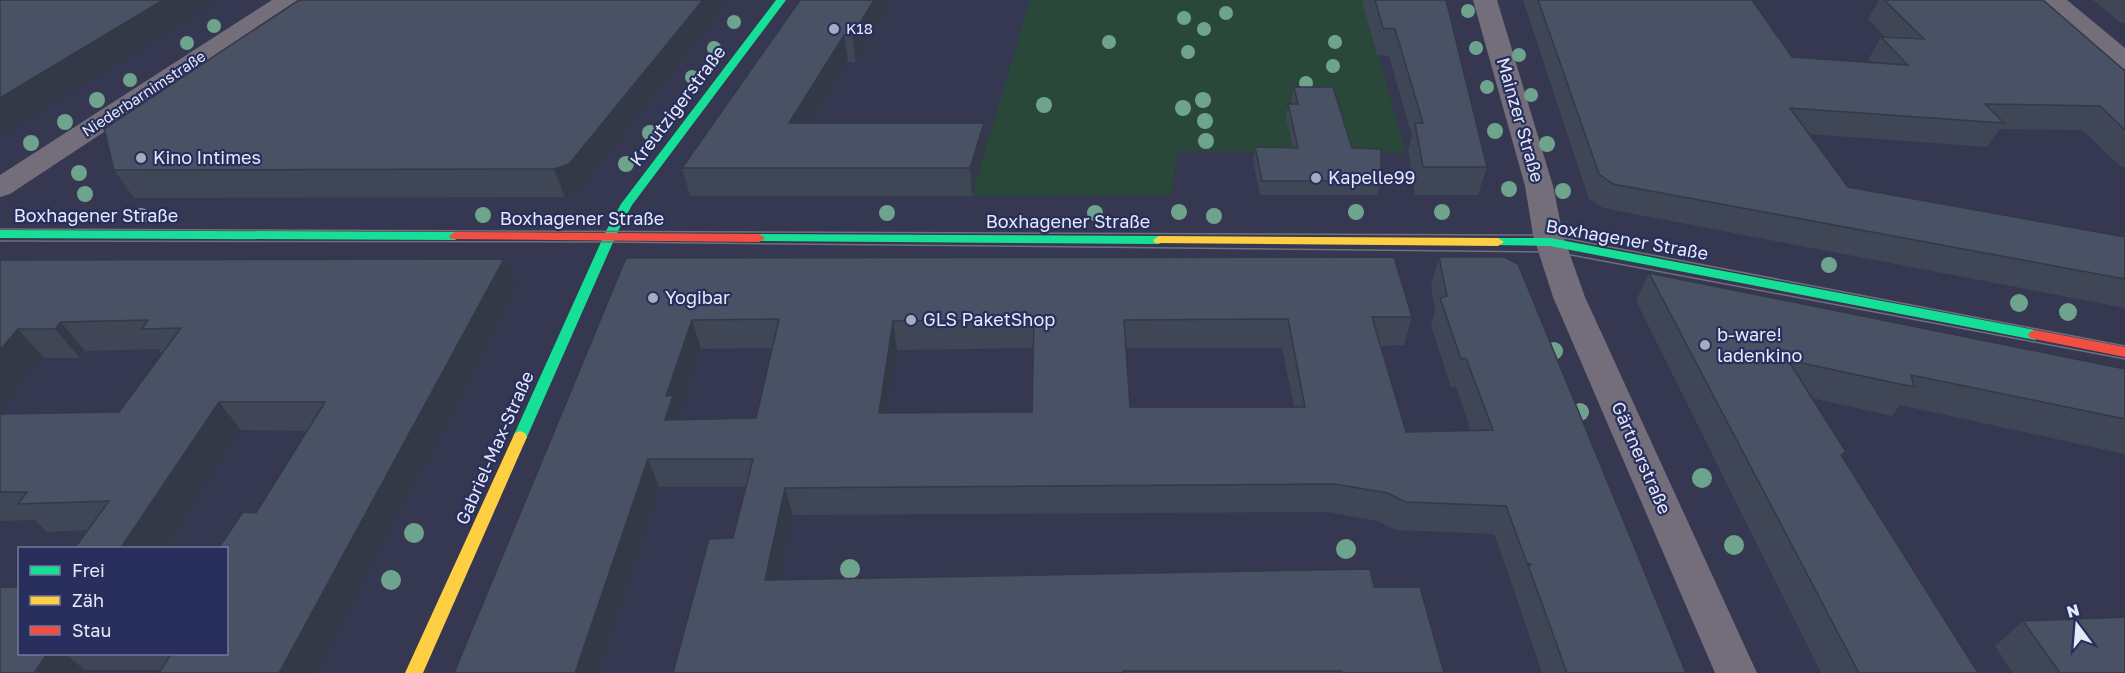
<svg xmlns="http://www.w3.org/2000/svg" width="2125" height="673" font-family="'Golos Text',sans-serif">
  <rect width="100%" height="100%" fill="#353850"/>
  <path fill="#294839" d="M1030,0H1362L1406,153L1178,152L1171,195L972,196Z"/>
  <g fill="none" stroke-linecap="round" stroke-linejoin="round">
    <g fill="#736e79" fill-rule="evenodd">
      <path d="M272,0H300L296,5L10,194L0,197V175Z"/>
      <path d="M1473,0H1497L1553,186L1563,235L1585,297L1757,673H1715L1553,297L1533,235L1525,186Z"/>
      <path d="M2041,0H2067L2125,48V69L2116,66Z"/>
    </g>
    <g fill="#16e098" fill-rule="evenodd">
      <path d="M776,0H786L632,205L618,231L527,437L525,441H515L513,437L606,231L621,204Z"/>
      <path d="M0,230L455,232L461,236L455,240L0,238Z"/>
      <path d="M759,234L1159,236L1165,240L1159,244L755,241L753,238Z"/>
      <path d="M1498,238H1550L2035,330L2042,335L2035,340L1550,246L1494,245L1492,242Z"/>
    </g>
    <g fill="#ffcf43" fill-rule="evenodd">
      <path d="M1159,236L1498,238L1504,242L1498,246L1155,243L1153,240Z"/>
      <path d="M520,431L525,433L527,437L423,673H405L513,437L515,433Z"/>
    </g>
    <g fill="#f24e42" fill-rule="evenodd">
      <path d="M455,232L759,234L765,238L759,242L451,239L449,236Z"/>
      <path d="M2035,330L2125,347V357L2030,338L2028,335L2030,332Z"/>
    </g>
    <g stroke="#706f7e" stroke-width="1.5">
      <path d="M0,229L1548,235L2125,346"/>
      <path d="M0,241L608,242L1555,252L2125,359"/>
    </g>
  </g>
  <g fill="#6ea48e">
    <circle cx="1468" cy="11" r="7"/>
    <circle cx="1226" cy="13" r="7"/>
    <circle cx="1184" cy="18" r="7"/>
    <circle cx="734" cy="22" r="7"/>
    <circle cx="214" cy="26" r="7"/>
    <circle cx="1204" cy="29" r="7"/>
    <circle cx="1109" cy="42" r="7"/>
    <circle cx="1335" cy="42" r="7"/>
    <circle cx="187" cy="43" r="7"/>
    <circle cx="714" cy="48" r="7"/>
    <circle cx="1476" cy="48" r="7"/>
    <circle cx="1188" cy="52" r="7"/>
    <circle cx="1519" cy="55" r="7"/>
    <circle cx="1333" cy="66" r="7"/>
    <circle cx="692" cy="77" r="7"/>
    <circle cx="130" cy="80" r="7"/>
    <circle cx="1306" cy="83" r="7"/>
    <circle cx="1487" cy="87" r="7"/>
    <circle cx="1531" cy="95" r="7"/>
    <circle cx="97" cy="100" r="8"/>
    <circle cx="1203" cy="100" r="8"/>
    <circle cx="1044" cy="105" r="8"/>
    <circle cx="1183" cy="108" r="8"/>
    <circle cx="1205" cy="121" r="8"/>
    <circle cx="65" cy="122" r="8"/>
    <circle cx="1495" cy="131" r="8"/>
    <circle cx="650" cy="133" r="8"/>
    <circle cx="1206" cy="141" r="8"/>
    <circle cx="31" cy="143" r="8"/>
    <circle cx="1547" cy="144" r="8"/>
    <circle cx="626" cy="164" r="8"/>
    <circle cx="79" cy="173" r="8"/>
    <circle cx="1509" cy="189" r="8"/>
    <circle cx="1563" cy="191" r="8"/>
    <circle cx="85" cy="194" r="8"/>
    <circle cx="1179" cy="212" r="8"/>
    <circle cx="1356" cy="212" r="8"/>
    <circle cx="1442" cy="212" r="8"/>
    <circle cx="887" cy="213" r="8"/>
    <circle cx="1095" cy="213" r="8"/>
    <circle cx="483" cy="215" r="8"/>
    <circle cx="141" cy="216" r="8"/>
    <circle cx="1214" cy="216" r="8"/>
    <circle cx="1829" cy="265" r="8"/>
    <circle cx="2019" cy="303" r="9"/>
    <circle cx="2068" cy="312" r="9"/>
    <circle cx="1554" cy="351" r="9"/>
    <circle cx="1580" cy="412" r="9"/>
    <circle cx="1702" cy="478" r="10"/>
    <circle cx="414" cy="533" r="10"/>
    <circle cx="1734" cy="545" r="10"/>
    <circle cx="1346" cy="549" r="10"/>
    <circle cx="850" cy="569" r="10"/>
    <circle cx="391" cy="580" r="10"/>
  </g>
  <g fill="#3f4656" fill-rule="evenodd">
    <path d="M299,0H730L579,192L565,197L134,198L114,170Z"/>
    <path d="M800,0H893L856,63L848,62L812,123L985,150L972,196H690L682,168Z"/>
    <path d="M1362,0H1446L1487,167L1478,195H1415L1408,150L1412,136L1389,56L1377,55Z"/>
    <path d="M1523,0H1752L1792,57L1870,62L1868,60L1881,37H1885L1868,19L1879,0H2043L2125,71V167L2120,166L2082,130L2000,129L1987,147L1809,134L1848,187L2125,237V308L1603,208L1589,199Z"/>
    <path d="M2093,0H2125V23H2121Z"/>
    <path d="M1294,87L1381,181L1378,195H1260L1253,161L1255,147L1293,148L1286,118L1288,104H1292L1291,101Z"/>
    <path d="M1439,257L1686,673H1542L1515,593V591L1514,590L1494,534L1395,530L1378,521L1327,512L793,515L779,580L1374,587L1444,673H673L733,538L746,487H659L598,673H454L626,258L1412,317L1404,345L1381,346L1406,432L1471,431L1456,387H1451L1431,326L1435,312L1431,286ZM772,348L756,418L682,419L680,414L701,349ZM1033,348L1032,412L888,413L897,350ZM1126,348H1282L1294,407H1130Z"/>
    <path d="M504,259L517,287L317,673H159L161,670H85L83,673H0V587H20V654H226V549H218L243,512L256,513L307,431L241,430L165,549H74L87,530L47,532L35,520L0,521V414L119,412L162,354L158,349L85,351L80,358H44L0,411V260Z"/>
    <path d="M1649,273L2125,369V454L1900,405L1892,416L1812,398L1846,452L1842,457L1978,673H1821L1636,301Z"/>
    <path d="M2023,621L2125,673H2013L1995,646Z"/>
  </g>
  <g fill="#333946">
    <path d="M163,0H220L0,137V98Z"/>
    <path d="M703,0H730L579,192L565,197L554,169Z"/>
    <path d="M874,0H893L856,63L852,36Z"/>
    <path d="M844,35L848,62L795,151L789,123Z"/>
    <path d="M984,123L985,150L972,196L970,168Z"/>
    <path d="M504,259L517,287L317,673H279Z"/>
    <path d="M692,320L701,349L680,414L683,424L665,420L666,396Z"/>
    <path d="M893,321L897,350L884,442L879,413Z"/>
    <path d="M61,322L85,351L80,358L55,329Z"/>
    <path d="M18,329L44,358L0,411V350Z"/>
    <path d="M219,402L241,430L165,549H120Z"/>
    <path d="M648,459L659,487L598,673H575Z"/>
    <path d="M785,488L793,515L774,607L765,580Z"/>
    <path d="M47,654H65L85,670L83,673H34Z"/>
  </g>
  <g fill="#495164" stroke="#333946" stroke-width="1.5" fill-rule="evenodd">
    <path d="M0,0H163L0,98Z"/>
    <path d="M299,0H703L569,164L554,169L114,170L104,129Z"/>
    <path d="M800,0H874L852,36L844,35L789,123H984L970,168H682Z"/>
    <path d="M1375,0H1446L1487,167H1423L1415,123H1423L1395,29L1383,28Z"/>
    <path d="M1538,0H1752L1792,57L1908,65L1881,37L1924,39L1884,0H2043L2125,71V130L2100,106L1985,104L2004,123L1790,108L1848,187L2125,237V279L1613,184L1599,174Z"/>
    <path d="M1294,87H1333L1352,148L1381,149V181H1262L1255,147L1298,148L1288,104H1298Z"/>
    <path d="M1394,257L1412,317H1372L1406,432L1493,430L1466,358L1461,359L1440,298L1447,296L1439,257H1504L1518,264L1686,673H1567L1528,565H1532L1527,563L1506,506L1405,502L1388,493L1335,484L785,488L765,580L1370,569L1374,587H1420L1444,673H1343L1342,671H1123V673H673L709,539L733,538L753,459H648L575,673H454L626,258ZM779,319L756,418L665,420L673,395L666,396L692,320ZM1288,319L1305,407H1130L1124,320ZM1034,320L1032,412L879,413L893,321Z"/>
    <path d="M504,259L279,673H159L171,654H226V549H218L243,512L256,513L325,402H219L120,549H74L109,501L18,504L27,492H0V414L119,412L181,328L142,329L148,320L61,322L55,329H18L0,350V260Z"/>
    <path d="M1649,273L2125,369V419L1911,375L1914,387L1788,360L1846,452L1841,455L1978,673H1859Z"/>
    <path d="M0,587H20V654H47L34,673H0Z"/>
    <path d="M2125,617V673H2060L2023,621Z"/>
  </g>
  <g fill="#a7abbe" stroke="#292f5c" stroke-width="2">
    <circle cx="834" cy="29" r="6"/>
    <circle cx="141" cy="158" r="6"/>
    <circle cx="1316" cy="178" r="6"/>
    <circle cx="653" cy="298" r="6"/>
    <circle cx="911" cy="320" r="6"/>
    <circle cx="1705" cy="345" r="6"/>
  </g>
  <g text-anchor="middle" stroke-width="4.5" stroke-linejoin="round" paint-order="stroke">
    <g font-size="15" fill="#e5e9fa" stroke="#292f5c" text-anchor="start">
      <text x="846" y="34">K18</text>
    </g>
    <g font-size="15" fill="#e5e9fa" stroke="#292f5c">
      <text transform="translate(144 94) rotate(-33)" y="5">Niederbarnimstraße</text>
    </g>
    <g font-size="18" fill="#e5e9fa" stroke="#292f5c">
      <text transform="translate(678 106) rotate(-53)" y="6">Kreutzigerstraße</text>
      <text transform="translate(1520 120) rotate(74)" y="6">Mainzer Straße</text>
      <text x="96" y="222">Boxhagener Straße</text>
      <text x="582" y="225">Boxhagener Straße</text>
      <text x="1068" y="228">Boxhagener Straße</text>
      <text transform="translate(1627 240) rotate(10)" y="6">Boxhagener Straße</text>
      <text transform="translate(495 448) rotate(-66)" y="6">Gabriel-Max-Straße</text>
      <text transform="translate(1641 458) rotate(66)" y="6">Gärtnerstraße</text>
    </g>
    <g font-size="18" fill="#e5e9fa" stroke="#292f5c" text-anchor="start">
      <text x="153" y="164">Kino Intimes</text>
      <text x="1328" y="184">Kapelle99</text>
      <text x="665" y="304">Yogibar</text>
      <text x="923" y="326">GLS PaketShop</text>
      <text x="1717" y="341">b-ware!<tspan x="1717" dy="21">ladenkino</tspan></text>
    </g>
  </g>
  <rect x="18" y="547" width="210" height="108" fill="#292f5c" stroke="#74799b" stroke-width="1.5"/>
  <rect x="30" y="566" width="30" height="9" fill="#16e098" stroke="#74799b" stroke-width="1.5"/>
  <text x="72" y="577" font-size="18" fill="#e5e9fa">Frei</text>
  <rect x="30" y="596" width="30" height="9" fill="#ffcf43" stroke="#74799b" stroke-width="1.5"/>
  <text x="72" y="607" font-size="18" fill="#e5e9fa">Zäh</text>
  <rect x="30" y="626" width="30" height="9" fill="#f24e42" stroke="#74799b" stroke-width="1.5"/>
  <text x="72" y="637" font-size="18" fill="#e5e9fa">Stau</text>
  <g transform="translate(2077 625) rotate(344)" stroke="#292f5c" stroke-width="4.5" paint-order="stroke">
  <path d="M0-4.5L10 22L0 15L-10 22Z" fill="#e5e9fa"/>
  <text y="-9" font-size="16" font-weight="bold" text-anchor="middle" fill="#e5e9fa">N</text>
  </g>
</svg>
